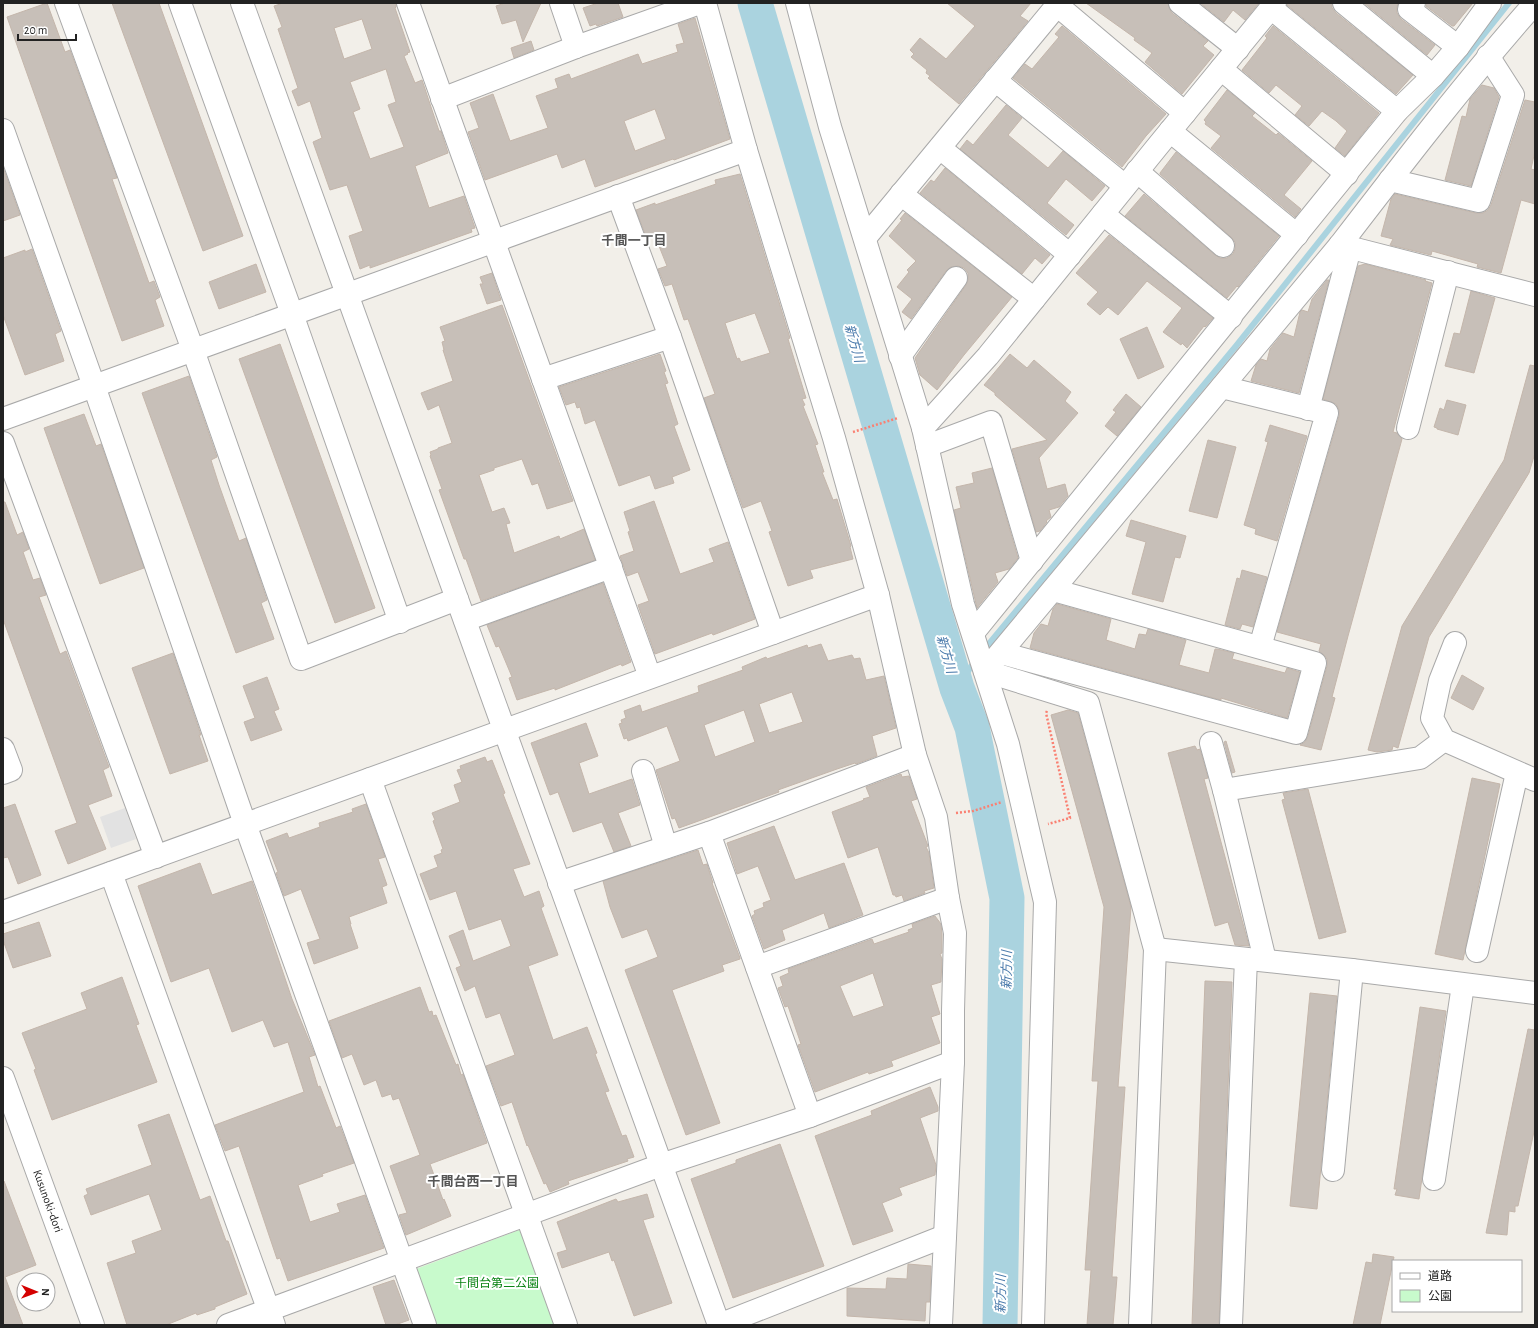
<svg xmlns="http://www.w3.org/2000/svg" width="1538" height="1328" font-family="'Alegreya Sans','Noto Sans JP',sans-serif">
  <rect width="100%" height="100%" fill="#f2efe9"/>
  <path fill="#c8facc" d="M522,1229L558,1325H436L416,1269Z"/>
  <path fill="#e2e2e2" d="M125,808L136,839L111,848L100,817Z"/>
  <g fill="none" stroke-linecap="round" stroke-linejoin="round">
    <g stroke="#aad3df" stroke-width="6">
      <path d="M983,651L1236,346L1509,3"/>
      <path d="M957,688L976,659"/>
    </g>
    <path stroke="#aad3df" stroke-width="35" d="M755,3L957,688L972,727L1007,898L1000,1325"/>
  </g>
  <g fill="#c7bfb8" stroke="#c4b6ab" fill-rule="evenodd">
    <path d="M47,3L65,52L70,50L117,178L112,179L149,283L154,281L160,297L155,300L164,326L122,341L7,17Z"/>
    <path d="M112,3H159L243,236L203,251Z"/>
    <path d="M283,3H396V7L395,8L410,52L407,53L408,54L404,56L415,83L422,80L439,131H441L448,153L415,166L429,208L464,196L475,228L471,229L472,232L370,268V265L360,269L349,236L363,231L347,185L330,190L313,142L322,138L310,101L298,106L292,91L298,88L278,29L282,27L274,6ZM362,19L372,49L344,59L334,28ZM386,69L396,102L388,105L404,147L370,159L353,112L360,109L350,82Z"/>
    <path d="M505,3H541L523,42L516,20L502,24L496,6Z"/>
    <path d="M598,3H618L623,17L597,26L596,24L590,26L583,8Z"/>
    <path d="M947,3H1031L1020,16L1028,21L959,104L928,78L930,76L926,73L927,70L911,57L914,54L910,50L920,38L946,59L975,26Z"/>
    <path d="M1086,3H1168L1169,8L1172,13L1208,41L1203,46L1214,55L1182,94L1145,62L1152,53L1134,40L1135,38Z"/>
    <path d="M1200,3H1259L1245,20L1233,10L1224,22Z"/>
    <path d="M1287,3H1332V8L1336,13L1413,75L1396,94L1287,5Z"/>
    <path d="M1364,3H1398L1397,7V13L1401,19L1435,45L1427,55Z"/>
    <path d="M1426,3H1473L1454,26H1452L1426,6Z"/>
    <path d="M695,18L730,139L674,160L673,159L595,187L585,159L562,168L557,154L485,180L468,132L479,128L470,103L493,94L510,141L548,128L536,96L558,88L555,79L569,74L571,79L638,54L642,64L678,52L676,45L684,43L678,24ZM655,109L666,139L635,151L624,121Z"/>
    <path d="M1062,26L1166,114L1146,136L1122,167L1013,78L1025,64L1032,69L1059,37L1055,34Z"/>
    <path d="M1273,26L1379,113L1345,156L1335,148L1347,131L1336,121L1322,111L1309,126L1295,115L1302,106L1276,85L1269,93L1242,70L1267,38L1265,36Z"/>
    <path d="M531,41L534,50L514,58L511,48Z"/>
    <path d="M1482,85L1494,88L1499,97L1471,186L1445,180L1462,116L1466,117L1470,99Z"/>
    <path d="M1227,90L1255,113L1252,116L1276,135L1278,133L1312,161L1284,195L1301,209L1295,217L1211,148L1221,136L1205,124L1206,122L1204,120Z"/>
    <path d="M1525,100L1535,102V151L1531,169L1535,170V204L1521,200L1501,273L1477,267L1478,264L1432,251L1431,255L1390,245L1393,239L1381,236L1391,199L1395,194L1476,213H1483L1488,210L1491,205Z"/>
    <path d="M1006,105L1022,118L1008,135L1048,168L1063,151L1105,186L1092,201L1066,179L1047,203L1074,225L1066,235L960,149L967,140L973,145Z"/>
    <path d="M1176,152L1279,236L1238,287L1237,286L1227,298L1125,216L1144,194L1215,255L1220,258H1227L1233,254L1235,249V242L1231,237L1160,174V173Z"/>
    <path d="M3,167L20,215L3,221Z"/>
    <path d="M945,168L1050,255L1042,264L1035,258L1022,274L920,193L931,180L934,182Z"/>
    <path d="M740,174L790,338L788,339L806,398L802,399L805,405L803,406L818,444L815,445L824,472H822L833,500L837,499L851,546L850,547L853,559L810,570L813,578L788,586L769,532L772,531L761,501L743,508L704,398L715,394L688,319L684,320L672,284L665,286L658,269L667,266L655,236L647,239L636,210L655,203V205L716,184L715,180ZM755,313L770,353L741,362L739,358L737,359L725,323Z"/>
    <path d="M905,213L1012,297L964,355L937,390L920,375L915,358L966,285L968,280V273L964,268L958,266L951,267L946,271L911,319L902,312L912,299L897,287L909,272L907,270L916,261L889,236L902,220L900,219Z"/>
    <path d="M1109,235L1213,318L1205,327L1204,326L1187,348L1182,343L1181,345L1163,332L1182,308L1147,281L1118,315L1108,307L1100,315L1087,304L1098,292L1076,273Z"/>
    <path d="M32,249L61,331L55,334L64,361L25,375L3,315V258L25,250V252Z"/>
    <path d="M256,264L266,292L219,309L209,282Z"/>
    <path d="M1365,264L1426,280L1425,281L1432,283L1393,432L1397,433L1402,439L1348,636L1332,697L1335,698L1321,750L1300,745L1305,742L1308,736L1327,666V659L1324,655L1319,651L1321,644L1277,632L1339,416V410L1336,404L1323,399L1358,266Z"/>
    <path d="M492,273L501,300L487,304L480,284H483L480,277Z"/>
    <path d="M1327,280H1329L1299,393L1251,381L1256,365L1261,359L1267,361L1270,349L1283,333L1294,337L1300,312L1302,310L1308,312L1312,299Z"/>
    <path d="M1471,291L1495,298L1474,373L1445,366L1454,333L1460,334Z"/>
    <path d="M502,305L573,501L547,509L538,483L532,485L522,459L494,468V470L479,475L492,512L504,508L510,523L506,524L514,553L559,536L560,539L584,529L595,560L481,601L466,559H464L439,490L442,489L430,456L431,455L430,452L438,449V448L452,443L439,405L428,410L421,393L453,381L443,350H444L442,342L445,341L440,327Z"/>
    <path d="M1147,327L1164,367L1138,379L1120,339Z"/>
    <path d="M280,344L375,608L335,623L239,359Z"/>
    <path d="M660,354L666,371L664,372L668,383L665,384L678,424L674,426L690,470L672,477L674,483L655,489L650,475L619,486L595,420L585,424L580,407L577,408L575,402L566,405L559,387Z"/>
    <path d="M1010,354L1027,368L1034,360L1071,392L1065,401L1078,413L1039,458L1047,489L1065,484L1068,496L1059,507L1049,510L1051,517L1046,521L1047,522L1040,531L1036,532L1012,449L1047,440L995,395V393L984,385Z"/>
    <path d="M1530,365L1535,366V453L1529,473L1429,637L1398,748L1393,746L1392,750L1377,752L1368,750L1402,626L1504,460Z"/>
    <path d="M189,376L217,457L211,460L219,485L239,541L246,538L267,600L261,603L274,639L236,653L142,393Z"/>
    <path d="M1126,394L1141,407L1117,436L1105,426L1116,412L1113,410Z"/>
    <path d="M1447,400L1466,405L1458,435L1437,429V428L1434,427L1440,408L1444,410Z"/>
    <path d="M84,414L96,446L101,444L144,568L100,584L44,428Z"/>
    <path d="M1270,425L1307,436L1277,541L1255,534L1256,529L1244,525L1268,442L1265,441Z"/>
    <path d="M1208,440L1236,447L1217,518L1189,511Z"/>
    <path d="M992,468L1018,558L1009,569L995,573L998,582L977,608L954,510L961,508L956,487L974,483L972,473Z"/>
    <path d="M654,501L680,574L714,562L709,549L728,542L755,619L713,635L712,633L655,654L638,605L649,601L638,572L627,576L620,556L634,551L628,532L630,531L624,512Z"/>
    <path d="M3,502H5L17,535L23,532L29,549L23,552L33,580L40,578L46,595L39,597L60,654L66,651L109,767L103,770L112,796L88,805L106,849L68,864L55,831L77,823L3,619Z"/>
    <path d="M1131,520L1186,536L1180,558L1175,557L1163,602L1132,594L1146,542L1126,536Z"/>
    <path d="M1242,570L1267,577L1253,627L1242,624L1240,629L1225,625L1237,578L1240,579Z"/>
    <path d="M603,583L631,662L622,666L621,664L555,690V688L517,700L509,678L512,677L499,646L496,647L487,625Z"/>
    <path d="M1057,604L1111,619L1106,640L1135,649L1139,634L1146,635L1148,629L1186,640L1179,665L1209,673L1215,649H1217L1234,653L1232,659L1285,673L1287,668L1300,672L1287,718L1221,698V700L1030,648L1034,633L1041,624L1048,626L1053,609Z"/>
    <path d="M821,644L828,661L852,655L854,659L860,658L866,680L884,676L896,728L872,736L877,756L856,764L855,763L837,769L778,790L779,792L679,828L675,818L672,819L656,770L680,761L667,726L628,741L627,738L624,739L619,724L622,723L621,720L626,718L624,711L640,705L642,712L699,692L698,686L743,670L742,667L766,657L767,659L807,645L808,648ZM792,692L803,722L769,733L759,704ZM744,710L755,742L715,757L704,725Z"/>
    <path d="M173,653L201,735H199L208,761L170,774L132,668Z"/>
    <path d="M1462,675L1484,688L1473,710L1451,698Z"/>
    <path d="M267,677L279,709L274,711L282,730L251,741L244,722L255,718L243,686Z"/>
    <path d="M1068,710L1078,713L1131,907L1118,1087H1125L1112,1277H1117L1113,1325H1087L1091,1270H1085L1098,1081H1092L1104,907L1051,715Z"/>
    <path d="M586,723L598,756L579,763L589,794L632,779L640,805L618,813L631,846L614,852L602,822L573,832L558,792L550,795L531,743Z"/>
    <path d="M1226,741L1235,772L1232,773L1224,742Z"/>
    <path d="M1195,746L1197,750L1200,749L1208,778L1204,779L1249,946L1235,945L1228,922L1215,926L1168,753Z"/>
    <path d="M485,757L487,762L492,760L505,793L503,794L530,864L513,869L524,897L539,891L544,906L541,908L558,955L528,966L553,1040L587,1027L597,1053L595,1054L609,1091L605,1092L622,1136L626,1135L634,1157L627,1159L628,1161L568,1181L569,1184L550,1192L546,1183L544,1184L528,1145L527,1146L512,1102L501,1106L486,1066L515,1055L500,1013L486,1018L475,986L465,991L456,968L461,966L449,936L463,930L473,961L511,946L501,919L469,930L456,891L430,900L420,874L438,867L434,856L442,853L441,850L443,849L433,821L435,820L432,813L460,802L454,785L462,782L457,770L461,769L460,766Z"/>
    <path d="M901,774L902,777L909,776L917,799L911,801L928,846L926,847L929,853L934,888L924,891L925,893L904,901L902,895L896,897L895,895H893L878,847L848,858L832,812L864,800L863,799L870,797L866,787Z"/>
    <path d="M1472,778L1500,784L1463,960L1435,954Z"/>
    <path d="M1308,789L1346,932L1319,939L1282,800L1285,799L1283,793Z"/>
    <path d="M15,804L41,875L18,884L8,857L3,858V808Z"/>
    <path d="M366,804L385,857L378,859L387,885L382,887L387,903L349,917L351,924H350L358,948L314,964L307,943L320,939L301,889L284,896L276,873L278,872L266,841L287,833L289,838L320,827L319,823L353,812L352,809Z"/>
    <path d="M774,826L795,880L844,863L863,915L829,928L824,913L782,930L785,940L764,949L752,916L755,914L754,911L764,907L763,903L771,900L758,866L737,874L727,843Z"/>
    <path d="M698,850L703,865L707,864L713,883H712L740,958V959L722,965L724,971L672,990L720,1123L686,1135L625,970L658,957L647,929L622,938L610,907L603,881Z"/>
    <path d="M200,863L212,895L252,881L292,999L315,1055L309,1057L318,1087L320,1086L336,1128L340,1126L354,1163L322,1174L323,1176L298,1185L310,1222L340,1212L337,1204L365,1195L384,1248L288,1281L280,1258L277,1259L239,1146L225,1151L215,1125L304,1092L288,1042L274,1047L263,1020L232,1032L209,968L171,982L138,886Z"/>
    <path d="M935,916L941,924L942,934V953L940,954L942,959L941,982L931,985L940,1014L931,1017L940,1043L891,1061L893,1066L869,1074L868,1072L815,1092L798,1045L801,1044L788,1006L785,1007L778,988L783,986L780,977L789,973L788,969L872,939L874,944L909,932L908,930L913,928L912,924ZM873,973L884,1006L853,1017L840,986Z"/>
    <path d="M39,922L51,956L13,968L3,940V934Z"/>
    <path d="M122,977L139,1024L136,1025L157,1082L52,1120L34,1070L36,1069L22,1033L87,1009L81,993Z"/>
    <path d="M1205,981L1232,982L1219,1325H1192Z"/>
    <path d="M420,987L429,1012L432,1011L433,1016L436,1015L456,1065L458,1064L461,1075L463,1074L487,1143L430,1164L443,1200L444,1199L451,1216L406,1235L399,1215L407,1213L390,1166L420,1155L399,1098L393,1100L391,1094L382,1097L376,1080L364,1085L352,1054L342,1058L329,1021Z"/>
    <path d="M1310,993L1337,996L1317,1209L1290,1206Z"/>
    <path d="M1420,1007L1446,1011L1419,1199L1395,1195L1397,1189H1394Z"/>
    <path d="M1528,1029L1535,1030V1127L1518,1206H1515V1212L1509,1211L1507,1235L1486,1233Z"/>
    <path d="M930,1087L938,1107V1111L920,1118L936,1165L935,1175L899,1188L902,1195L882,1203L893,1231L853,1245L815,1136L872,1115L871,1111Z"/>
    <path d="M169,1114L200,1200L210,1196L226,1241H228L247,1294L215,1307V1309L197,1315L196,1313L166,1325H127L107,1263L136,1253L132,1241L162,1230L149,1194L91,1215L84,1196L88,1194L86,1189L152,1165L138,1125Z"/>
    <path d="M780,1144L824,1266L733,1298L691,1179L736,1163V1160Z"/>
    <path d="M3,1181H4L36,1265L5,1277L23,1325H3Z"/>
    <path d="M647,1194L654,1217L643,1220L672,1303L634,1316L614,1260L612,1261L609,1252L562,1268L557,1253L567,1250L557,1222L616,1199L618,1202Z"/>
    <path d="M1373,1254L1394,1257L1380,1325H1353L1366,1262L1372,1263Z"/>
    <path d="M908,1264L931,1266L930,1302H926L925,1321L847,1316V1288L886,1289L887,1278L907,1279Z"/>
    <path d="M394,1280L409,1320L395,1325H386L373,1287Z"/>
  </g>
  <g fill="none" stroke-linecap="round" stroke-linejoin="round">
    <defs>
      <g id="minor">
        <path d="M66,3L193,350L301,659L457,599"/>
        <path d="M180,3L292,314L400,622"/>
        <path d="M242,3L719,1325L945,1236"/>
        <path d="M408,3L650,677"/>
        <path d="M561,3L576,47"/>
        <path d="M705,3L746,150L834,438L878,595L915,755L936,817L948,898L955,933L953,1011V1062L941,1325"/>
        <path d="M797,3L830,127L923,428L963,604L1008,744L1045,902L1033,1325"/>
        <path d="M1180,3L1238,49"/>
        <path d="M1344,3L1433,76"/>
        <path d="M1414,3L1409,9L1458,47"/>
        <path d="M1057,5L1185,113"/>
        <path d="M1271,8L1397,111"/>
        <path d="M1221,69L1347,174"/>
        <path d="M995,80L1125,186"/>
        <path d="M442,99L576,47L700,3"/>
        <path d="M3,130L94,386L245,824L425,1325"/>
        <path d="M1170,131L1297,235"/>
        <path d="M940,148L1070,255"/>
        <path d="M1137,171L1223,246"/>
        <path d="M1390,180L1479,201L1513,95L1488,56"/>
        <path d="M901,194L1034,299"/>
        <path d="M618,196L670,337L773,633"/>
        <path d="M1103,214L1231,317"/>
        <path d="M865,238L1059,3"/>
        <path d="M1340,245L1535,295"/>
        <path d="M900,356L956,278"/>
        <path d="M543,379L670,337"/>
        <path d="M1222,387L1327,413L1260,647"/>
        <path d="M1308,409L1350,248"/>
        <path d="M3,419L746,150"/>
        <path d="M923,428L988,356L1157,147L1275,3"/>
        <path d="M1408,428L1448,272"/>
        <path d="M3,443L156,857"/>
        <path d="M927,446L991,422L1032,561"/>
        <path d="M465,620L611,567"/>
        <path d="M973,633L1397,111L1433,76L1458,47L1490,3"/>
        <path d="M1455,643L1440,681L1432,718L1444,740L1535,780"/>
        <path d="M1001,653L1296,733L1315,663L1053,590"/>
        <path d="M985,671L1340,245C1403,163 1466,81 1535,3"/>
        <path d="M985,671L1088,703L1155,949L1140,1325"/>
        <path d="M1211,743L1224,790L1265,960"/>
        <path d="M3,749L11,770L3,773"/>
        <path d="M643,771L666,847"/>
        <path d="M370,779L566,1325"/>
        <path d="M1224,790L1420,758L1444,740"/>
        <path d="M709,833L810,1116"/>
        <path d="M111,873L274,1325"/>
        <path d="M559,883L709,833L915,755"/>
        <path d="M3,912L878,595"/>
        <path d="M1155,949L1352,970L1535,993"/>
        <path d="M1477,951L1517,773"/>
        <path d="M757,967L948,898"/>
        <path d="M3,1078L93,1325"/>
        <path d="M1333,1170L1352,970"/>
        <path d="M1434,1179L1463,985"/>
        <path d="M228,1325L661,1165L810,1116L953,1062"/>
        <path d="M1231,1325L1246,959"/>
      </g>
    </defs>
    <use href="#minor" stroke="#a9a9a9" stroke-width="24"/>
    <g stroke="#fa8072" stroke-width="2.5" stroke-dasharray="2 2" stroke-linecap="butt">
      <path d="M853,432L898,418"/>
      <path d="M1047,711L1046,713L1070,818L1048,824"/>
      <path d="M956,813L973,811L1002,802"/>
    </g>
    <use href="#minor" stroke="#fff" stroke-width="22"/>
  </g>
  <g text-anchor="middle" stroke-width="4" stroke-linejoin="round" paint-order="stroke">
    <g font-size="12" fill="#222" stroke="#fff">
      <text transform="translate(48 1201) rotate(70)" y="4">Kusunoki-dori</text>
    </g>
    <g font-size="12" fill="#0c8416" stroke="#fff">
      <text x="497" y="1287">千間台第二公園</text>
    </g>
    <g font-size="13" font-weight="bold" fill="#555" stroke="#fff">
      <text x="634" y="245">千間一丁目</text>
      <text x="473" y="1186">千間台西一丁目</text>
    </g>
    <g font-size="13" font-style="italic" fill="#4a7aab" stroke="#fff">
      <text transform="translate(855 343) rotate(74)" y="5">新方川</text>
      <text transform="translate(947 654) rotate(74)" y="5">新方川</text>
      <text transform="translate(1006 970) rotate(-89)" y="5">新方川</text>
      <text transform="translate(1000 1294) rotate(-89)" y="5">新方川</text>
    </g>
  </g>
  <rect width="1538" height="1328" fill="none" stroke="#222222" stroke-width="8"/>
  <rect x="1392" y="1260" width="130" height="52" fill="#ffffff" stroke="#a7a7a7"/>
  <rect x="1400" y="1273" width="20" height="6" fill="#ffffff" stroke="#a7a7a7"/>
  <text x="1428" y="1280" font-size="12" fill="#222222">道路</text>
  <rect x="1400" y="1290" width="20" height="12" fill="#c8facc" stroke="#a7a7a7"/>
  <text x="1428" y="1300" font-size="12" fill="#222222">公園</text>
  <g transform="translate(36 1292) rotate(91)"><circle r="19" fill="#ffffff" stroke="#a7a7a7"/>
  <path d="M0-3L7 15L0 10L-7 15Z" fill="#d40000"/>
  <text y="-6" font-size="11" font-weight="bold" text-anchor="middle" fill="#222222">N</text>
  </g>
  <path d="M18 34v6h58v-6" fill="none" stroke="#222222" stroke-width="2"/>
  <text x="24" y="34" font-size="12" fill="#222222" stroke="#ffffff" stroke-width="3" paint-order="stroke">20 m</text>
</svg>
